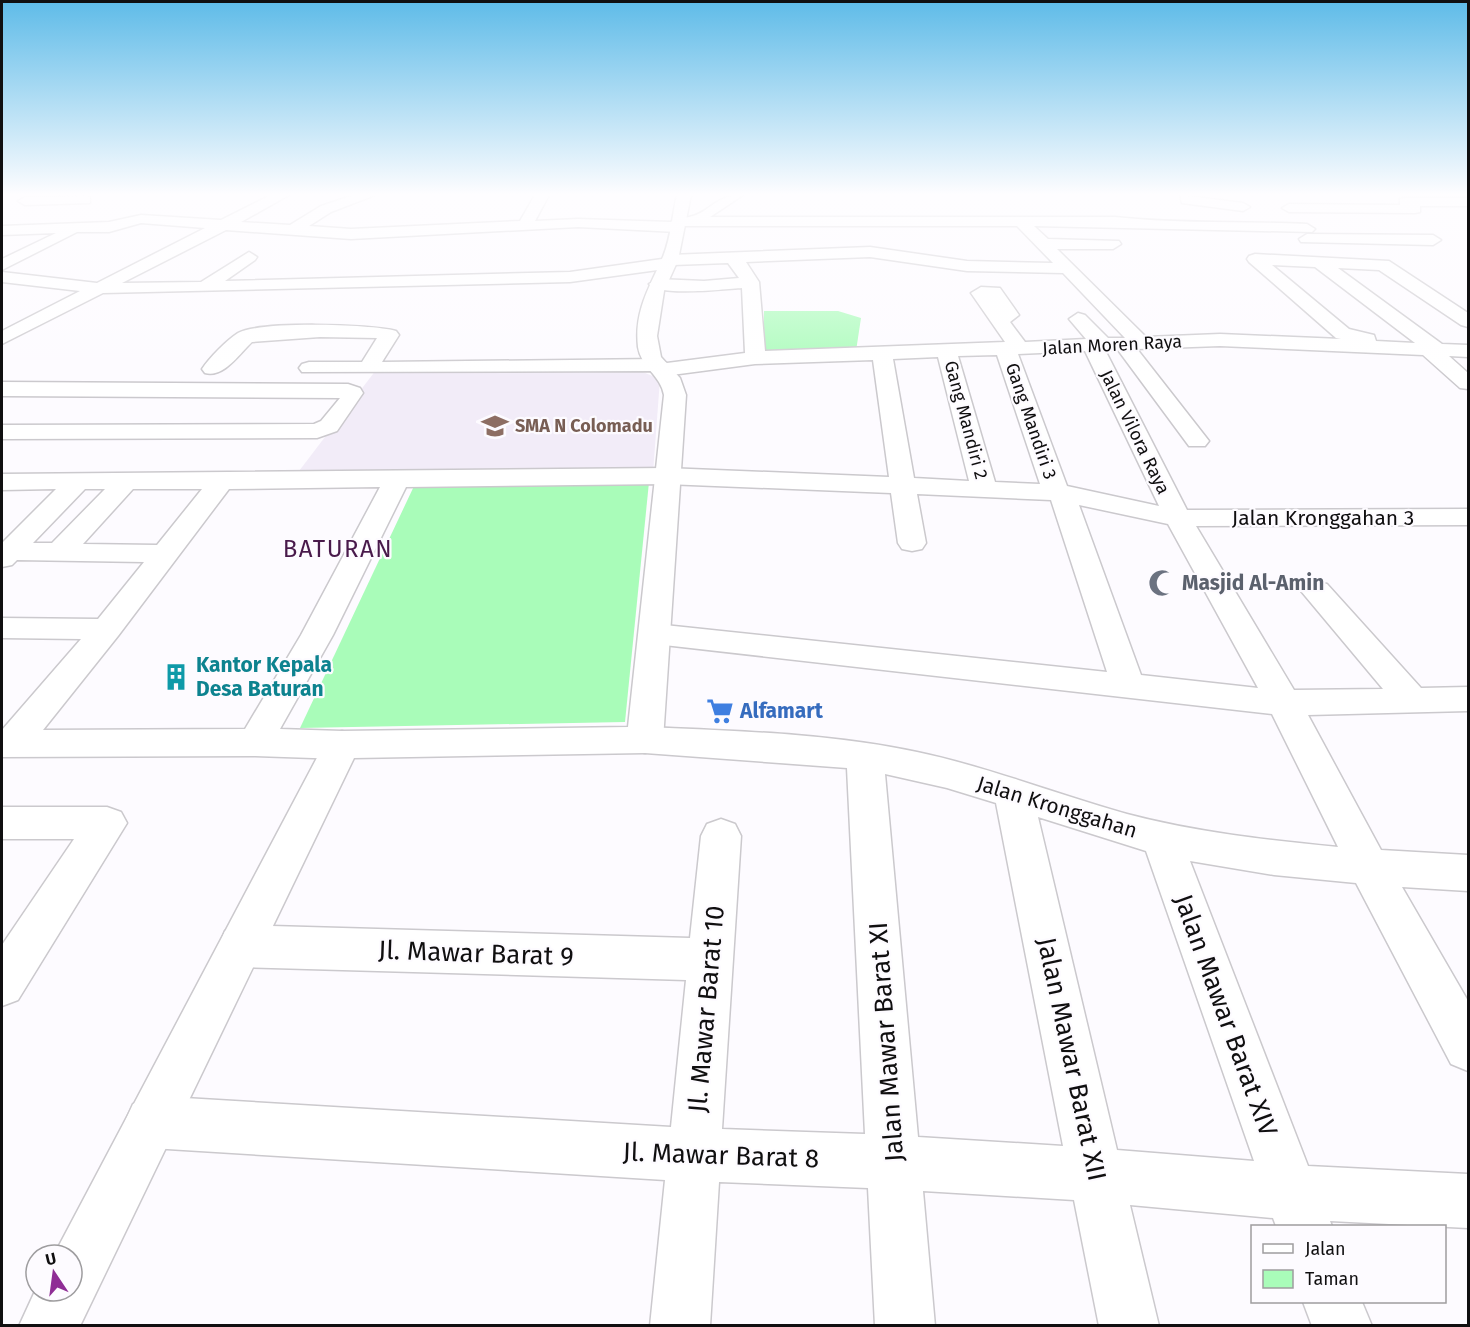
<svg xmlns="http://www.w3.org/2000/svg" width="1470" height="1327" font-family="'Fira Sans',sans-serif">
  <rect width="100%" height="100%" fill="#fdfbff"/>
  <path fill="#f2ecf8" d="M633,368L660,379L653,473L296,475L376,370Z"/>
  <g fill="#a9fcb9">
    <path d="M764,311H838L861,318L856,351L764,352Z"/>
    <path d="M649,482L625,722L300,728L415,484Z"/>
  </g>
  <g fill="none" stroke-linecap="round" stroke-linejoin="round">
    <defs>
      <g id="minor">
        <path d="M271,195H289L241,222L290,225L321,206L354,195H375L331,212L309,226L351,229L520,221L535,195H549L535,221L578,219L671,222C676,216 681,219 689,217C710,213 714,195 743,195L710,217H1115C1178,224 1243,221 1307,224L1315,229L1312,232L1034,226L1048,239L1119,241L1121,244L1113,249H1057L1146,337L1220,334L1341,339L1336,338L1249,262L1247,259L1249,256L1255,254L1389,261L1468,313V327L1461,325L1379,270L1338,268L1442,344L1468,345V357L1449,356L1468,373V389L1460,388L1423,355L1220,346L1137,349L1209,441L1205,446H1189L1118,350H1105L1187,510L1468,509V525L1196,526L1294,690L1383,689L1301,591L1305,584L1316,582L1327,584L1421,688L1468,687V711L1308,715L1381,850L1468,855V891L1402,887L1468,1001V1071L1451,1064L1356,883L1274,875L1190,861L1308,1166L1468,1174V1228L1330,1221L1332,1226H1276L1273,1218L1130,1205L1159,1326H1099L1074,1200L923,1191L935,1326H875L868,1188L719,1182L710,1326H650L665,1180L151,1148L133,1140L125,1122L133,1104L151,1096L671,1127L686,980L241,967L225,961L219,946L225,931L241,925L690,938L701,836L707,824L721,819L735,824L741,836L722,1129L865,1134L847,768L645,753L632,750L627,740L632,730L645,727C736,731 828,733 917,752C988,767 1056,794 1127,814C1195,832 1267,840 1338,847L1272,714L655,644L644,641L639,634L644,627L655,624L1107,672L1051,500L917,494L926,543L922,549L912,551L902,549L898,543L891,493L666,484L406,487L333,635L280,729L342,731L355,735L360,745L355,755L342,759L255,756L2,757V730L81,639L2,638V618L98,619L144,562L17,560L12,565L2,567V543L56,489L2,490V474L666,468L889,477L873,360L755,364L664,376L654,371L302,372L299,368L302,364L309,362H362L377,338L320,337L252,342C239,354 224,378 205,373L202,369C210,357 226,341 238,333C259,321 371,324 396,331L399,335L382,362L658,359L667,363L745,353L742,288C725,289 659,297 649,284L658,279L704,281L739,278L728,263L673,265L665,269L570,282L103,293L2,344V331L80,291L2,282V272L97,283L205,228L141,223L109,232H77L2,270V259L56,233L2,235V226L109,222L141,215L221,220ZM684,226H1017L1053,263L967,261L870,247L670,255L662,259L570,272L225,281L255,260L257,257L249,252L201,282L122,283L226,230L351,239L578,227L677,232ZM870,257L967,271L1063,273L1125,338H1108L1085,315L1078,313L1069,319L1086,339L1025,342L1010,322L1019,315L1000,288L981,287L971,293L1005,342L765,351L759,282L746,262ZM1272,265L1315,267L1415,343L1376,341L1374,335L1349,329ZM1085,351L1159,506L1067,486L1018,354ZM997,355L1040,484L995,482L958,356ZM938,357L969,481L914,478L893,359ZM380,487L301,635L245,729L43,730L118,636L229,489ZM85,489H105L52,543H33ZM133,489H202L157,545L83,544ZM1079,505L1168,524L1258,688L1141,675ZM885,774L947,788L996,803L1063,1146L918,1137ZM1038,817L1146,851L1254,1161L1117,1150Z"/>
        <path d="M1180,195L1243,203L1250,207L1243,211L1182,203Z"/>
        <path d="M85,196L90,197V203L25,205L18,201L25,197Z"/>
        <path d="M1405,198H1468V206H1420V212L1415,213L1289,212L1282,208L1289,204L1400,205V199Z"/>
        <path d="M1307,234L1433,235L1441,240L1433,245L1301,242L1299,239Z"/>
        <path d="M2,382L348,384L360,388L363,393L337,431L317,438L2,439V425L314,424L321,421L340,398L2,396Z"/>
        <path d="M2,807H107L121,812L127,823L18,1000L2,1006V945L74,839H2Z"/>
        <path d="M1303,1302H1362L1372,1326H1312Z"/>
      </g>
      <path id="major" d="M677,195H691L678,260L664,291L657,336L661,357L680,378L686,395L663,740L658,750L645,753L354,758L80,1326H19L36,1289V1291H72V1255H54L329,735L342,731L628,727L664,395C661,376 641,367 638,347C634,312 649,288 662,259C671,240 672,215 677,195Z"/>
    </defs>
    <use href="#minor" stroke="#cbc9cd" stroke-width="3"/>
    <use href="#major" stroke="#cbc9cd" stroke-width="3"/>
    <use href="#minor" fill="#fff" fill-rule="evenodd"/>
    <use href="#major" fill="#fff" fill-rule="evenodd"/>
  </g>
  <linearGradient id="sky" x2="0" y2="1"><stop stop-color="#5ebbe8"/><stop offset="0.51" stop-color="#fefdff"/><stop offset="1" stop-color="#fefdff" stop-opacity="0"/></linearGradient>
  <rect width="1470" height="381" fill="url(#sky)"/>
  <defs>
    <symbol id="school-bare" viewBox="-9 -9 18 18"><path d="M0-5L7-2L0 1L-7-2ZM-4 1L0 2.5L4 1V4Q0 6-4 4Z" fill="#8d6e63" stroke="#fdfbff" stroke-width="2.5" paint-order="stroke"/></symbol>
    <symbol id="mosque-bare" viewBox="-9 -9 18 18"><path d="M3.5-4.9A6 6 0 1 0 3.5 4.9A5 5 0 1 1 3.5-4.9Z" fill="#6b7280" stroke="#fdfbff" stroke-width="2.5" paint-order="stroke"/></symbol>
    <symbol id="building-bare" viewBox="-9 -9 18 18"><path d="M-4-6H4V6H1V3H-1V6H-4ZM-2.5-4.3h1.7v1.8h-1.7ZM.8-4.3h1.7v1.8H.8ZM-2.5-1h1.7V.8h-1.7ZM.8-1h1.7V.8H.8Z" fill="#0f9aa8" stroke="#fdfbff" stroke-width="2.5" paint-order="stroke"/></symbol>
    <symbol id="supermarket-bare" viewBox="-9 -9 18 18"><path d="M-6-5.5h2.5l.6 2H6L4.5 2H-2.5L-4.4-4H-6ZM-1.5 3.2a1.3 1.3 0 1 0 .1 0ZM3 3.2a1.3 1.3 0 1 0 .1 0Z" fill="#3f7fe0" stroke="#fdfbff" stroke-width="2.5" paint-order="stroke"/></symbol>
  </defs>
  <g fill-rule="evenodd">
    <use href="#school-bare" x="476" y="407" width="38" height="38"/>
    <use href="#mosque-bare" x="1143" y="564" width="38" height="38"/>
    <use href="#building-bare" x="157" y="658" width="38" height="38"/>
    <use href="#supermarket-bare" x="701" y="692" width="38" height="38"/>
  </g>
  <g text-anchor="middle" stroke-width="4.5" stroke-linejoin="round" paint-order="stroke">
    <g font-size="18" fill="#100f10" stroke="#fdfbff">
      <text transform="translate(1112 345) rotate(-3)" y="6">Jalan Moren Raya</text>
      <text transform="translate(966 420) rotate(75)" y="6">Gang Mandiri 2</text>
      <text transform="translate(1031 421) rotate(71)" y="6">Gang Mandiri 3</text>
      <text transform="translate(1135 432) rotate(64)" y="6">Jalan Vilora Raya</text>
    </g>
    <g font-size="18" font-weight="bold" fill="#785e54" stroke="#fdfbff" text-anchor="start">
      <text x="515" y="432">SMA N Colomadu</text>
    </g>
    <g font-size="21" fill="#100f10" stroke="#fdfbff">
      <text x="1323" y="525">Jalan Kronggahan 3</text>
      <text transform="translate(1057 807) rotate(17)" y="7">Jalan Kronggahan</text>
    </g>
    <g font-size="21" font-weight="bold" fill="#5b616d" stroke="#fdfbff" text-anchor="start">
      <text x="1182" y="590">Masjid Al-Amin</text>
    </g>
    <g font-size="21" font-weight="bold" fill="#0d838f" stroke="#fdfbff" text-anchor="start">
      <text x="196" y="672">Kantor Kepala<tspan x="196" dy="24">Desa Baturan</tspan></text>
    </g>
    <g font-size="21" font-weight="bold" fill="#366cbe" stroke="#fdfbff" text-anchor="start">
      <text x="740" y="718">Alfamart</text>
    </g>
    <g font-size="24" letter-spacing="1.5" fill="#491a4b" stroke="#fdfbff">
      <text x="338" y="557">BATURAN</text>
    </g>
    <g font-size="26" fill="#100f10" stroke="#fdfbff">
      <text transform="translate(476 953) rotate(2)" y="9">Jl. Mawar Barat 9</text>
      <text transform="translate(706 1009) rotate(-85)" y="9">Jl. Mawar Barat 10</text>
      <text transform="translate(1226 1015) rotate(70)" y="9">Jalan Mawar Barat XIV</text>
      <text transform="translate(886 1042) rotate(-94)" y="9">Jalan Mawar Barat XI</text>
      <text transform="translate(1072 1059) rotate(78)" y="9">Jalan Mawar Barat XII</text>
      <text transform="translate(721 1155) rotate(2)" y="9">Jl. Mawar Barat 8</text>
    </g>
  </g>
  <rect width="1470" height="1327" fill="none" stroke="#100f10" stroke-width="6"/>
  <rect x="1251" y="1225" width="195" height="78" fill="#fdfbff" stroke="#9e9d9f" stroke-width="1.5"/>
  <rect x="1263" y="1244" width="30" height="9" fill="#ffffff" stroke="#9e9d9f" stroke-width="1.5"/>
  <text x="1305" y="1255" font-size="18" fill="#100f10">Jalan</text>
  <rect x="1263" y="1270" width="30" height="18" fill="#a9fcb9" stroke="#9e9d9f" stroke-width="1.5"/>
  <text x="1305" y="1285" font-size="18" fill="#100f10">Taman</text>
  <g transform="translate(54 1273) rotate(347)"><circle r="28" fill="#fdfbff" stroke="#9e9d9f" stroke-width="1.5"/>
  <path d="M0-4.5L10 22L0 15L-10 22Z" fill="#8f2d95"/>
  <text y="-9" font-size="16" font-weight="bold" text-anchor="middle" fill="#100f10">U</text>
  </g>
</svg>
